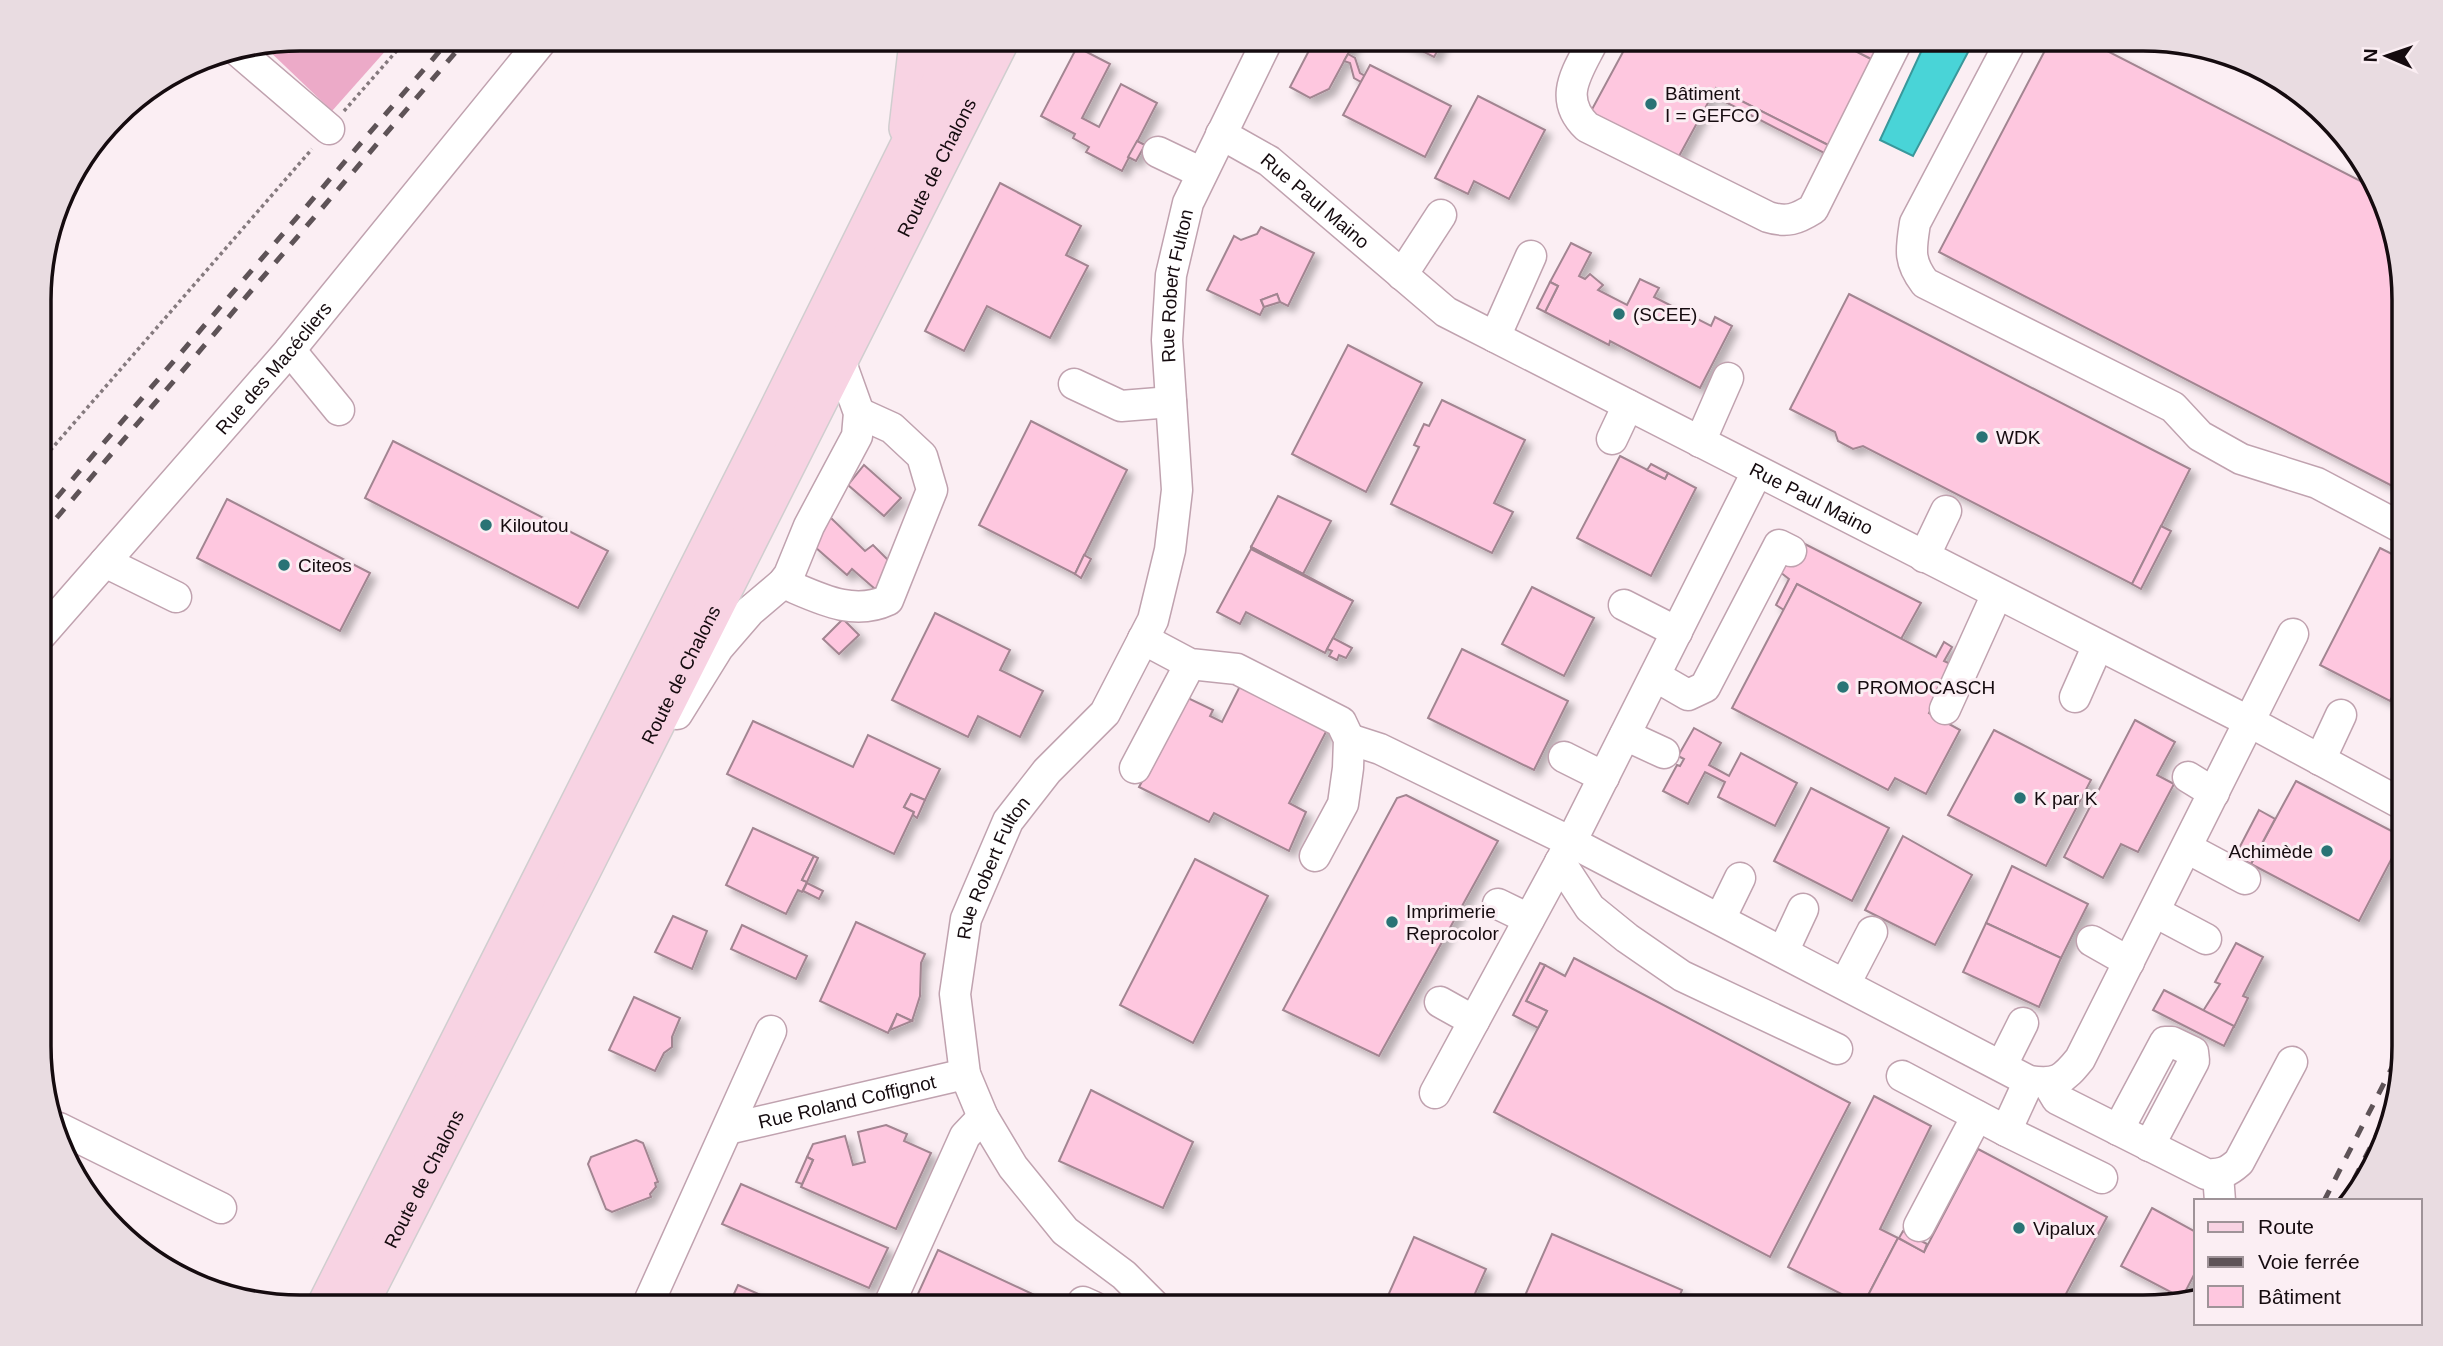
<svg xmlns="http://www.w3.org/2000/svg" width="2443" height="1346" font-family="Arial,sans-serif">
  <defs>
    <filter id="shadow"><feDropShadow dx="6" dy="6" stdDeviation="3.5" flood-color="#0004"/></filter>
  </defs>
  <rect width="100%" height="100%" fill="#fbeef3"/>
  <path fill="#ecaac8" d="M300,39H396L332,111L264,46Z"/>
  <path fill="#49d4d7" stroke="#39989b" stroke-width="2" d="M1927,39H1975L1913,156L1880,140Z"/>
  <g fill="#fec7df" stroke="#a28591" stroke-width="2" filter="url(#shadow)">
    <path d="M1315,39H1356L1329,89L1310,98L1290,87Z"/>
    <path d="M1398,39H1444L1434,57Z"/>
    <path d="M1630,39H1832L1877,62L1832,147L1716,88L1678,158L1590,113Z"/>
    <path d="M1832,39H1851L1881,54L1877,62Z"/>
    <path d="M2051,39H2084L2378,190L2391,216L2404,282V492L1939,252Z"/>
    <path d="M1077,47L1110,64L1082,118L1099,127L1121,84L1157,103L1122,171L1086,152L1089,147L1073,138L1075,134L1041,116Z"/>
    <path d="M1348,54L1355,58L1360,73L1365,76L1361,82L1354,78L1350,63L1344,61Z"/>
    <path d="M1370,65L1451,106L1425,157L1343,115Z"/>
    <path d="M1716,88L1832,147L1828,155L1712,95Z"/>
    <path d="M1478,96L1545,130L1509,199L1474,181L1468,194L1435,178Z"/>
    <path d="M1137,141L1145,145L1136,161L1128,157Z"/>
    <path d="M1000,183L1081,226L1066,255L1088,266L1050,338L987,306L964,351L925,331Z"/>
    <path d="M1261,227L1314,253L1288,306L1280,302L1277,294L1261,300L1264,307L1260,315L1207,290L1234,236L1241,240L1257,234Z"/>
    <path d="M1571,243L1591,253L1579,276L1585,279L1590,274L1603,285L1598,290L1627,305L1640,279L1659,288L1654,297L1711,326L1715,317L1732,326L1700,388L1610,341L1609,345L1545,312L1558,286L1550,282Z"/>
    <path d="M1550,282L1558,286L1545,312L1537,308Z"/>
    <path d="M1277,294L1280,302L1264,307L1261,300Z"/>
    <path d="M1849,294L2190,469L2132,584L1863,446L1853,449L1838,441L1835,432L1790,409Z"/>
    <path d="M1348,345L1422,383L1366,492L1292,454Z"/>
    <path d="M1442,400L1525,440L1494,503L1513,512L1492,553L1391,504L1419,447L1414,445L1424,424L1429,426Z"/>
    <path d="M1031,421L1127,470L1075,574L979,525Z"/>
    <path d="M393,441L608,551L578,608L365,498Z"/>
    <path d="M1620,456L1665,479L1668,473L1696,488L1651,576L1577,538Z"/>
    <path d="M1651,464L1668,473L1665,479L1647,470Z"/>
    <path d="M864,465L901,498L884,516L848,485Z"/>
    <path d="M1278,496L1331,521L1303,574L1251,547Z"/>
    <path d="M227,499L370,573L340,631L197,558Z"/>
    <path d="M830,517L865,551L873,545L897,569L875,589L852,569L847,575L815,547Z"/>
    <path d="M2161,526L2171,531L2141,589L2132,584Z"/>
    <path d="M1797,540L1921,603L1901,639L1797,584L1784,610L1776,605L1789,579L1780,572Z"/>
    <path d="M1251,547L1303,574L1353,601L1251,549Z"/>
    <path d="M2380,548L2404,560V674L2390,701L2320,665Z"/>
    <path d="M1251,549L1353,601L1325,653L1246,612L1240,624L1217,612Z"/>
    <path d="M1084,555L1091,559L1081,578L1075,574Z"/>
    <path d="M1797,584L1936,657L1944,642L1952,647L1944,661L1955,666L1929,713L1960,730L1926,794L1895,778L1888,790L1732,708Z"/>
    <path d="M1532,587L1594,618L1564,676L1502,644Z"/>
    <path d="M935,613L1010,650L1000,670L1043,691L1020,737L978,716L968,737L892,700Z"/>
    <path d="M843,619L859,635L839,654L823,639Z"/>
    <path d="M1333,638L1352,648L1346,658L1339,655L1337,660L1329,656L1332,651L1327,649Z"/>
    <path d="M1462,649L1568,701L1534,770L1428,718Z"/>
    <path d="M1242,682L1329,726L1289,803L1306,812L1289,851L1214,813L1209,822L1139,787L1151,765L1153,766L1188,698L1213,710L1210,716L1222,722Z"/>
    <path d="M2135,720L2175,742L2157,775L2174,784L2138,852L2121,844L2103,878L2064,857Z"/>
    <path d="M753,721L853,767L868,735L940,769L925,800L911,794L904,807L914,812L894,854L727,774Z"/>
    <path d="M1694,728L1721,743L1709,765L1729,776L1741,753L1797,783L1775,826L1718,797L1725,782L1705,772L1688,804L1663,791L1677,765L1680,766L1684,759L1678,756Z"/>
    <path d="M1994,730L2091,780L2046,866L1948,815Z"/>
    <path d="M2296,781L2403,837L2359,921L2251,864Z"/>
    <path d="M1811,788L1889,828L1852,901L1774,861Z"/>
    <path d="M911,794L925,800L917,818L913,815L914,812L904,807Z"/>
    <path d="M1406,795L1498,841L1379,1056L1283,1010L1397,798Z"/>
    <path d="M2259,810L2275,819L2251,864L2235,856Z"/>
    <path d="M753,828L814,856L802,880L807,882L802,892L798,890L786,914L726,885Z"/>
    <path d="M1903,836L1972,875L1935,945L1865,910Z"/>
    <path d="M814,856L818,858L807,882L802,880Z"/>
    <path d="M1195,859L1268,896L1193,1043L1120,1005Z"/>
    <path d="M2012,866L2088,904L2061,958L1986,923Z"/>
    <path d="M807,883L823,891L819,899L803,891Z"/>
    <path d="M673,916L707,931L692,969L655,952Z"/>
    <path d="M856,922L925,954L921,963L920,996L912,1021L897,1014L888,1033L820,1001Z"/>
    <path d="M1986,923L2061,958L2039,1007L1963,972Z"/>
    <path d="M742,925L807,956L796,979L731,949Z"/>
    <path d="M2236,943L2263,957L2243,996L2248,998L2234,1027L2203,1011L2220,984L2215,982Z"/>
    <path d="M1574,958L1850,1103L1770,1257L1494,1112L1547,1011L1526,1001L1545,965L1565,976Z"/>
    <path d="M1540,963L1545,965L1526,1001L1547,1011L1538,1028L1513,1015Z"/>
    <path d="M2164,990L2234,1026L2224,1046L2153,1010Z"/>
    <path d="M634,997L680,1018L672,1037V1047L664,1053L655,1071L609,1050Z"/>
    <path d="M897,1014L912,1021L890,1030Z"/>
    <path d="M1091,1090L1193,1142L1163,1208L1059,1161Z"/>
    <path d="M1874,1096L1931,1126L1880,1229L1898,1238L1863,1305L1788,1267Z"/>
    <path d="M886,1125L907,1134L904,1141L931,1153L896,1229L801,1187L813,1160L807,1157L813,1144L845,1136L853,1165L865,1162L858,1132Z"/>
    <path d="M636,1140L643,1143L658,1182L655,1183L656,1187L650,1194L651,1197L612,1212L606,1209L588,1164L591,1157Z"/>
    <path d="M1978,1149L2107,1217L2059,1307L1863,1305L1898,1238L1924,1252Z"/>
    <path d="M807,1157L813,1160L802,1184L796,1182Z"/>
    <path d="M741,1184L888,1248L869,1288L722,1224Z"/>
    <path d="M2152,1208L2196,1232V1271L2182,1298L2121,1266Z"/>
    <path d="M1903,1231L1927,1244L1924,1252L1899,1238Z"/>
    <path d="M1552,1234L1682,1290L1675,1307H1520Z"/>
    <path d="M1414,1237L1486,1269L1469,1307H1383Z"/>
    <path d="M938,1250L1041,1298L1037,1307H912Z"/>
    <path d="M738,1285L788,1307H728Z"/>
    <path d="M486,1299H493L512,1307H474Z"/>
  </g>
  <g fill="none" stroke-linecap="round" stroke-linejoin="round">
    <defs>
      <g id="minor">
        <path d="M1594,39C1579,70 1556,97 1587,127L1768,217C1787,223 1797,219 1813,209L1898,39"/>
        <path d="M2012,39L1915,223C1911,249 1908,261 1925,283L2173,407L2200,436L2241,459L2317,483L2404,529"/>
        <path d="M238,51L329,129"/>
        <path id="s1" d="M1221,134L1269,161L1446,312L2250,722L2404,805"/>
        <path d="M1158,152L1202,173"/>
        <path d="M1402,275L1441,215"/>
        <path d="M1495,337L1531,256"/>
        <path d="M290,350L339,410"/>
        <path d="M1074,384L1121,406L1171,402"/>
        <path d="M1612,439L1628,405"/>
        <path d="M1700,442L1728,378"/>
        <path d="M1924,557L1946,511"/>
        <path d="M105,562L176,597"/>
        <path d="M783,583C817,597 852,617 888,600L932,490L922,456L892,428L859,413"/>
        <path d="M1624,605L1677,632"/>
        <path id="s2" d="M41,635L290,350L543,39"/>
        <path d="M1143,639L1190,664L1237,669L1341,722L1349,739L1348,768L1343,804L1315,856"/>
        <path d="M1655,676L1688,695L1705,687L1779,545L1791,551"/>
        <path d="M2075,697L2098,645"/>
        <path d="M1945,709L1997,594"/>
        <path d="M677,714L718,648L750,611L783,583L789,575L809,526L857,436L859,413L840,360"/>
        <path d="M1625,735L1664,753"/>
        <path d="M1349,739L1380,749L1571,842L2029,1081C2057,1085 2063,1080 2080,1059L2293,634"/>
        <path d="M1564,757L1604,777"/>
        <path d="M2320,760L2341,715"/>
        <path d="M1135,768L1190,664"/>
        <path d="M2188,777L2214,793"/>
        <path d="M2187,848L2245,879"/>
        <path d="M1560,862L1590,908L1627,938L1682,976L1837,1049"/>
        <path d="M1498,904L1529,919"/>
        <path d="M2155,912L2206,939"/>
        <path d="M1720,919L1740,878"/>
        <path d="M2092,941L2129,962"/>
        <path d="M1783,952L1803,909"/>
        <path d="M1845,984L1872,932"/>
        <path d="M1440,1002L1474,1021"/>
        <path d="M2002,1065L2023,1023"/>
        <path d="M1902,1076L2006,1131L2029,1081"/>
        <path d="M2048,1084L2057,1099L2206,1174C2221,1175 2228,1172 2239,1162L2292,1062"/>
        <path d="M1435,1093L1571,842L1757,472"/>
        <path d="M59,1128L221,1208"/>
        <path id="s3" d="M728,1129L965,1074"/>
        <path d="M2118,1130L2165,1042H2172L2193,1052L2194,1061L2149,1146"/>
        <path d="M2006,1131L2102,1178"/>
        <path d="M2218,1175L2220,1201"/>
        <path d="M1919,1226L1977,1116"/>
        <path d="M648,1304L771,1031"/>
        <path d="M888,1307L965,1136L983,1117"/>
        <path d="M1081,1307L1083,1302L1094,1307"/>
        <path id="s4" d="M1156,1307L1124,1275L1065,1231L1013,1167L983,1117L965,1074L955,994L966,919L1008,821L1047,771L1105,713L1153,620L1170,550L1177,490L1167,340L1171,275L1188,203L1268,39"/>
      </g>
      <g id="major">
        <path d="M908,128L917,51L915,39"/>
        <path d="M325,1307L773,420L962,39"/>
        <path id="s5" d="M358,1307L582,870L1001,39"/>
      </g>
    </defs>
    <use href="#minor" stroke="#c0a2af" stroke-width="33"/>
    <use href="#major" stroke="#d0cecf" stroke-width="40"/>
    <g stroke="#857a7e" stroke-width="3.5" stroke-dasharray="3.5 3.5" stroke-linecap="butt">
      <path d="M344,111L407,39"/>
      <path d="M41,461L312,149"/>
    </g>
    <use href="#minor" stroke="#fff" stroke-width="30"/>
    <use href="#major" stroke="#f8d3e3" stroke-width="37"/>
    <g stroke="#5e5357" stroke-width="5" stroke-dasharray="12 12" stroke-linecap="butt">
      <path d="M41,516L450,39"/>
      <path d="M41,536L467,39"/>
      <path d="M2324,1201L2404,1044"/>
      <path d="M2343,1201L2391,1107"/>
    </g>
  </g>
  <g fill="#297375" stroke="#fbeef3" stroke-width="2.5">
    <circle cx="1651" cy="104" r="7"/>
    <circle cx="1619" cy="314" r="7"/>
    <circle cx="1982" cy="437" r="7"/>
    <circle cx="486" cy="525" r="7"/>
    <circle cx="284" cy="565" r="7"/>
    <circle cx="1843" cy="687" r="7"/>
    <circle cx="2020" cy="798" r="7"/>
    <circle cx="2327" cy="851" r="7"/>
    <circle cx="1392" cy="922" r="7"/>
    <circle cx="2019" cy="1228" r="7"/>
  </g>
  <g text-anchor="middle" stroke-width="6" stroke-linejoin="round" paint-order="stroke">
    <g font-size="19" fill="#150b0f" stroke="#fbeef3" text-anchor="start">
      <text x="1665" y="100">Bâtiment<tspan x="1665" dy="22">I = GEFCO</tspan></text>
      <text x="1633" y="321">(SCEE)</text>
      <text x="1996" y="444">WDK</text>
      <text x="500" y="532">Kiloutou</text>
      <text x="298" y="572">Citeos</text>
      <text x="1857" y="694">PROMOCASCH</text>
      <text x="2034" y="805">K par K</text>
      <text x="2313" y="858" text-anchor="end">Achimède</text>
      <text x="1406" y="918">Imprimerie<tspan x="1406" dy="22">Reprocolor</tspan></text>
      <text x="2033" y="1235">Vipalux</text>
    </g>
    <g font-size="19" fill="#150b0f" stroke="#fbeef3">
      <text dy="7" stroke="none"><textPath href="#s5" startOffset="1278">Route de Chalons</textPath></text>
      <text dy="7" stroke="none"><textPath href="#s1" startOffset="116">Rue Paul Maino</textPath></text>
      <text dy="7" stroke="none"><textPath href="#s4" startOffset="1157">Rue Robert Fulton</textPath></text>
      <text dy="7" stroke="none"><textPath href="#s2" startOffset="354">Rue des Macécliers</textPath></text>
      <text dy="7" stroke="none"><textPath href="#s1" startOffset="698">Rue Paul Maino</textPath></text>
      <text dy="7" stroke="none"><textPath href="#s5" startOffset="710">Route de Chalons</textPath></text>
      <text dy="7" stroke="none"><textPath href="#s4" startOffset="520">Rue Robert Fulton</textPath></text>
      <text dy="7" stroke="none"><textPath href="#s3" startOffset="122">Rue Roland Coffignot</textPath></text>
      <text dy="7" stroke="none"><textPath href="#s5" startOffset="144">Route de Chalons</textPath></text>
    </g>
  </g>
  <path d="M0 0H2443V1346H0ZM300 51H2143A249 249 0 0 1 2392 300V1046A249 249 0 0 1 2143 1295H300A249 249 0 0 1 51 1046V300A249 249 0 0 1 300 51Z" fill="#e9dce1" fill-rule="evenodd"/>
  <path fill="none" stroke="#150b0f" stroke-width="3.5" d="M300 51H2143A249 249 0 0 1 2392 300V1046A249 249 0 0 1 2143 1295H300A249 249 0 0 1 51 1046V300A249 249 0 0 1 300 51Z"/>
  <rect x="2194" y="1199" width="228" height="126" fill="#fbeef3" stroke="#9f9398" stroke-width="2"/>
  <rect x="2208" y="1222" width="35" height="10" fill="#f8d3e3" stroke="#9f9398" stroke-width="2"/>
  <text x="2258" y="1234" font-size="21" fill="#150b0f">Route</text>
  <rect x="2208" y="1257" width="35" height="10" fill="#5e5357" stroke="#9f9398" stroke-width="2"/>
  <text x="2258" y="1269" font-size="21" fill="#150b0f">Voie ferrée</text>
  <rect x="2208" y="1286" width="35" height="21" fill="#fec7df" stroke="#9f9398" stroke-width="2"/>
  <text x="2258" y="1304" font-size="21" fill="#150b0f">Bâtiment</text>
  <g transform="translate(2387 56) rotate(272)" stroke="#fbeef3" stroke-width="5" paint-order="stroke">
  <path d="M0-5L12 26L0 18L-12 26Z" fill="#150b0f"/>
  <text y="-10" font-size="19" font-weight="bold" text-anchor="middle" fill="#150b0f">N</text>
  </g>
</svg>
